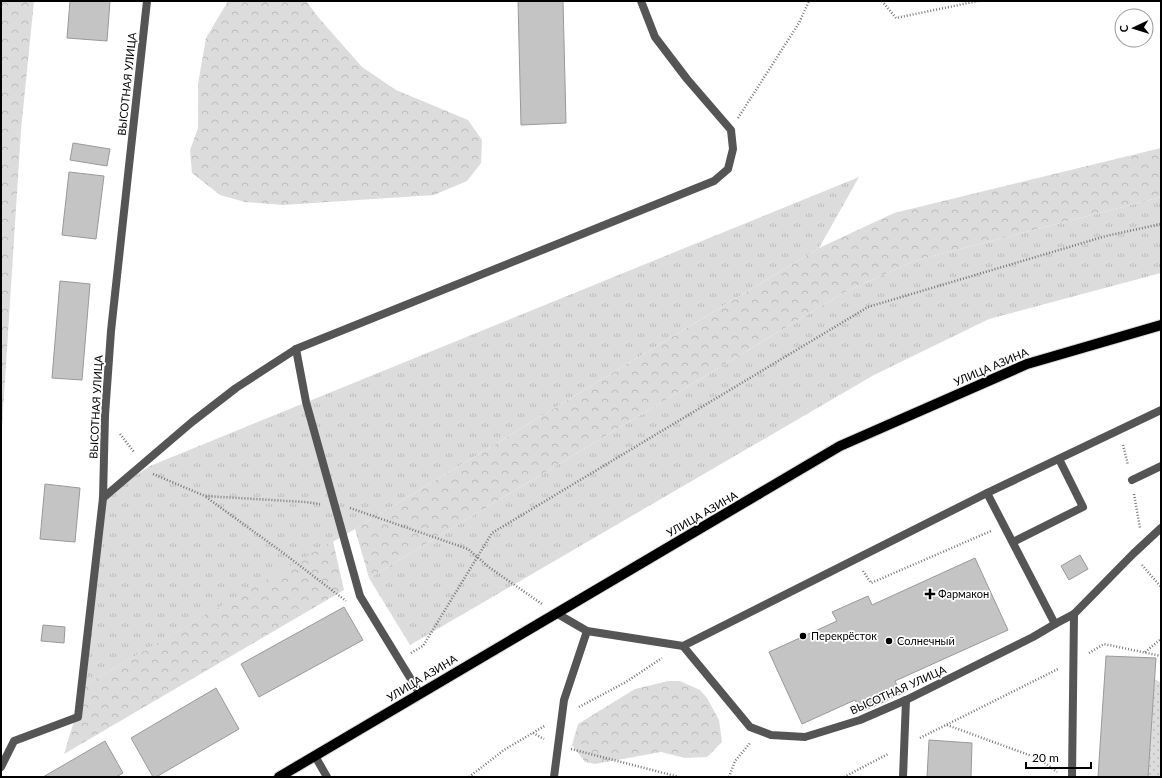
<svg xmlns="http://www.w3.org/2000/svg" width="1162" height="778" font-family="Lato,sans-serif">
  <defs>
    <pattern id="grass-tufts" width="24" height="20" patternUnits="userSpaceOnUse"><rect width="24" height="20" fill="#dcdcdc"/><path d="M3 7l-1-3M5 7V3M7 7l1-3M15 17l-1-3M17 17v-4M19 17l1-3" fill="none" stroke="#bbb"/></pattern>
    <pattern id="forest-crowns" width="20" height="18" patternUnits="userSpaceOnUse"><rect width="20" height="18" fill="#dcdcdc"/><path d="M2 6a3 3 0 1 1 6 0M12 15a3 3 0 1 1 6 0" fill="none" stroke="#bbb"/></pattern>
    <pattern id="park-dots" width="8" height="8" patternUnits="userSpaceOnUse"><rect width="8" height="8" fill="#dcdcdc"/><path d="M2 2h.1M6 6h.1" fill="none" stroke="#bbb" stroke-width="1.8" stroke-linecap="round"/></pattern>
  </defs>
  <rect width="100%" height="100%" fill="#fff"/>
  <g fill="url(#grass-tufts)">
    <path d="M859,177L819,248L355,529L85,685L101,498L150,466Z"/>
    <path d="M1161,197V273L989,319L874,375L410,645L369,578L845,292L914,261Z"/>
  </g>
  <g fill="url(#forest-crowns)">
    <path d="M1,1H34L21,130L1,443Z"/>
    <path d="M228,1H306L318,17L362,67L396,90L468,120L482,140L481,163L467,181L434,195L283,205L245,202L220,195L192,173L190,150L198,128V84L206,38Z"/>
    <path d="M1161,148V197L914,261L845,292L369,578L355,529L819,248L894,213Z"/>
    <path d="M333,541L344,590L64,754L85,685Z"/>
    <path d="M668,681H680L700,690L707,698L719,720L722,742L707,757L685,758L661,752L595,764L585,762L572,745L578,724L635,689Z"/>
  </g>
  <path fill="url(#park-dots)" d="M1155,679L1161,683V777H1148Z"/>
  <g fill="#c4c4c4" stroke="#999">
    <path d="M70,1H110L107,41L67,38Z"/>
    <path d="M518,1H563L566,123L521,125Z"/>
    <path d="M73,143L110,149L107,166L70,160Z"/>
    <path d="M69,172L104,176L96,239L62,235Z"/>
    <path d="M60,281L90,284L82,380L52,378Z"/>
    <path d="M45,484L80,488L75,542L40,539Z"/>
    <path d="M1080,555L1088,569L1069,580L1061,566Z"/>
    <path d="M975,558L1008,630L895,681L901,694L861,712L855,700L802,724L769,652L837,621L832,612L868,596L872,605Z"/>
    <path d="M344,607L363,640L259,697L241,664Z"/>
    <path d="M43,625L65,627L64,643L41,641Z"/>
    <path d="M1106,656L1156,658L1148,777H1098Z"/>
    <path d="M216,688L239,729L156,777H153L131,738Z"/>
    <path d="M929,740L972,743L971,777H927Z"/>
    <path d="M105,741L123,773L116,777H43Z"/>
  </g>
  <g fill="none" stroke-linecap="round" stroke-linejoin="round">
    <defs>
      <path id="primary" d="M279,777L840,446L1027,364L1161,325"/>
    </defs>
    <use href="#primary" stroke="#dbdbdb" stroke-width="12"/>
    <g stroke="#777" stroke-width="2.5" stroke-dasharray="1 2" stroke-linecap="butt">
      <path d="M882,1L896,18L978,1"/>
      <path d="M738,118L799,23L809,1"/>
      <path d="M120,434L134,452"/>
      <path d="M1123,445L1128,465"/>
      <path d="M153,474L205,496L305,502L320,504"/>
      <path d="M1134,494L1140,528"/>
      <path d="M206,497L282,552L346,601"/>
      <path d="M350,508L468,549L490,568L542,604"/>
      <path d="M1142,565L1161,587"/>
      <path d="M863,571L871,583L991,531"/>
      <path d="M1145,652L1161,639"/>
      <path d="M411,653L423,646L492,533L868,307L1106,236L1161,224"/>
      <path d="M1089,653L1104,644L1161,656"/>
      <path d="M579,707L626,682L662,658"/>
      <path d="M947,725L1040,759L1057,772"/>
      <path d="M533,733L544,739"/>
      <path d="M920,738L1058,669"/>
      <path d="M571,749L679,777"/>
      <path d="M469,777L504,750L546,725"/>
      <path d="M729,777L735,761L751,742"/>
      <path d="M844,777L888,754"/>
    </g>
    <g stroke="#555" stroke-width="8">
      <path d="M296,349L306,402L360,596L420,694"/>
      <path d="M1132,480L1161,466"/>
      <path d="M987,493L1055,624"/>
      <path d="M103,498L192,422L236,388L296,349L714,181L728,169L733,149L731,130L687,79L655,37L641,1"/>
      <path d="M1013,542L1083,507L1059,459"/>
      <path d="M683,646L987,493L1161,410"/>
      <path d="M315,756L327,777"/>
      <path d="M554,777L564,700L587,631"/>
      <path d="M903,777L906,700"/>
      <path d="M1072,777L1074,614"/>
    </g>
    <g stroke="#555" stroke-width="8">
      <path d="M556,613L587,631L683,646L750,727L771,735L805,737L860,720L906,700L1033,637L1055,624L1074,614L1133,554L1161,528"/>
      <path d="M1,767L14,741L78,717L103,498L105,415L111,331L147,1"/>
    </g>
    <use href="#primary" stroke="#000" stroke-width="10"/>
  </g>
  <g fill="#000" stroke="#fff" stroke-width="1.5">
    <path d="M928 588h4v4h4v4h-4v4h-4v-4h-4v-4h4z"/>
    <circle cx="803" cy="636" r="4"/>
    <circle cx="889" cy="641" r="4"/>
  </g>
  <g text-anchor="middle" stroke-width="3.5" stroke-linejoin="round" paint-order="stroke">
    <g font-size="11" fill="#000" stroke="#fff">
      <text transform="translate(127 84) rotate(-84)" y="4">ВЫСОТНАЯ УЛИЦА</text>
      <text transform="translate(991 367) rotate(-23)" y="4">УЛИЦА АЗИНА</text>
      <text transform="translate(96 407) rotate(-87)" y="4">ВЫСОТНАЯ УЛИЦА</text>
      <text transform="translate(702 514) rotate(-30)" y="4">УЛИЦА АЗИНА</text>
      <text transform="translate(422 678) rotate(-31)" y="4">УЛИЦА АЗИНА</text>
      <text transform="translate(898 690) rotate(-24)" y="4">ВЫСОТНАЯ УЛИЦА</text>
    </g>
    <g font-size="11" fill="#000" stroke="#fff" text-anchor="start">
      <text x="938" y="598">Фармакон</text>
      <text x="811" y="640">Перекрёсток</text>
      <text x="897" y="645">Солнечный</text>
    </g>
  </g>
  <rect width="1162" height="778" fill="none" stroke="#000000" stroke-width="4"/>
  <g transform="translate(1134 28) rotate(266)"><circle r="19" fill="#ffffff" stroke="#999999"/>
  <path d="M0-3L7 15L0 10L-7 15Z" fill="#000000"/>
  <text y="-6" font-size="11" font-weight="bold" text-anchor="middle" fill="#000000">С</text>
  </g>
  <path d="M1026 762v6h65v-6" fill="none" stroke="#000000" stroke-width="2"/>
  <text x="1032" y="762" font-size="12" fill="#000000" stroke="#ffffff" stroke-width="3" paint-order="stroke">20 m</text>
</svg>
